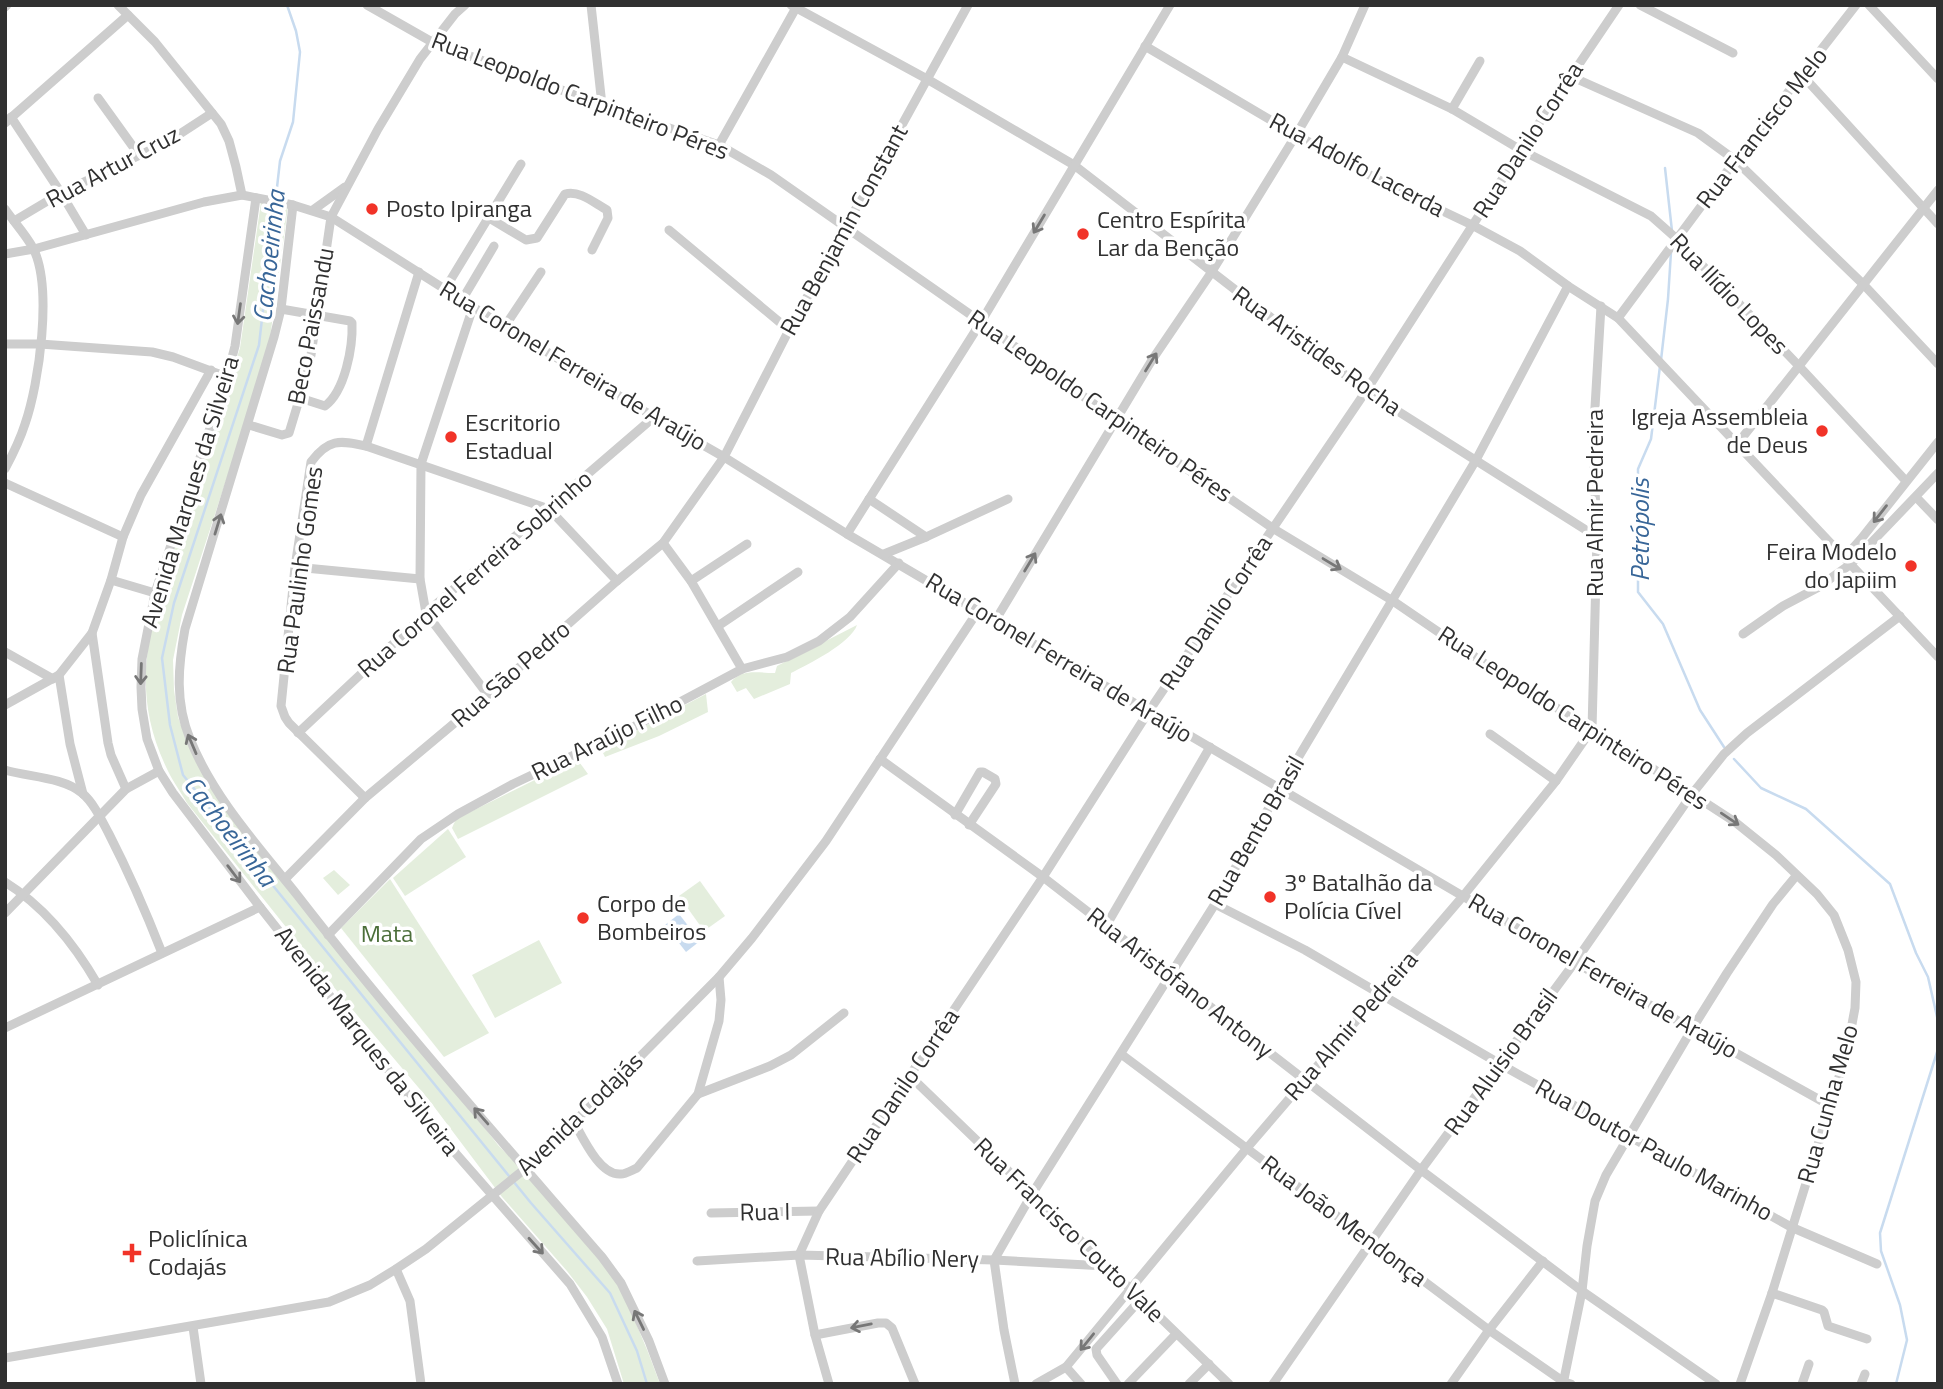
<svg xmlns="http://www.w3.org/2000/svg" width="1943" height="1389" font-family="'Titillium Web',sans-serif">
  <rect width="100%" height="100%" fill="#fff"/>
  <g fill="#e4eedd">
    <path d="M261,202L288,207L268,352L182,615L173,660L174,690L178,717L187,742L208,782L406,1026L498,1145L529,1176L619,1283L648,1352L660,1384H624L607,1329L587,1297L567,1271L502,1197L429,1100L341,996L187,803C181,792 173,782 168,771C134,702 144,646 165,576L240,348Z"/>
    <path d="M857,625C851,643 809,664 791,673L790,684L754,699L746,688L737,692L731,682C742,668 759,673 775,673L777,666Z"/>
    <path d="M706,694L708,712L659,736L605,757L601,749Z"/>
    <path d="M577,759L588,774L458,839L452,828L456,819Z"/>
    <path d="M448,829L466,857L405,896L393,878Z"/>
    <path d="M334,870L350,885L338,895L323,878Z"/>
    <path d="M390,879L489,1033L444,1057L341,928Z"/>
    <path d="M700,881L725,916L704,931L679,896Z"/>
    <path d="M539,940L562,983L495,1018L472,975Z"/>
  </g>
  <path fill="#c8dbef" d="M679,914L700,941L686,952L665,925Z"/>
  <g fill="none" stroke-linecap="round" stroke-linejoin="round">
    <g stroke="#c8dbef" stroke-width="2.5">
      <path d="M287,5L296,31L300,52L293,122L280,161L259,345L174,603L162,658L170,725L183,775L531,1203L610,1293L637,1351L647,1384"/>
      <path d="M1665,168L1672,231"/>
      <path d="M1661,360L1668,299L1671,252"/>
      <path d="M1660,366L1651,439L1638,469V592L1663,624L1700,710L1724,747"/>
      <path d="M1734,759L1761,788L1806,809L1890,884L1916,953L1928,977L1938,1021"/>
      <path d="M1896,1384L1907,1340L1900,1305L1881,1251L1880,1233L1938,1049"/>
    </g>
    <g stroke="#cdcdcd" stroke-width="9">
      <path d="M118,5L155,42L221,124L229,141L236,167L242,195"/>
      <path d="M367,5L432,42L602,105L719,145L771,175L981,322L1116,420L1274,529L1393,601L1500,674L1592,729L1735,822L1776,855L1817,894L1834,915L1848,950L1856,982L1855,1008L1847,1051L1772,1293L1740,1384"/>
      <path d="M591,5L602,105"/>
      <path d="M791,5L927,79L1074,165L1366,391L1597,537"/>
      <path d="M1640,5L1733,53"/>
      <path d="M1869,5L1938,79"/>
      <path d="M5,7L7,5"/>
      <path d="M1145,46L1296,135L1390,186L1472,225L1520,251L1568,286L1618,318L1938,657"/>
      <path d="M1342,57L1452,109L1521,150L1651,216L1677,239L1798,365L1906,481"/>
      <path d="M1570,76L1698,133L1735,160L1864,285L1938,364"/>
      <path d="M1803,76L1938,224"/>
      <path d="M98,98L139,155"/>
      <path d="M1452,109L1480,61"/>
      <path d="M11,117L61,193L86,235"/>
      <path d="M5,123L128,15"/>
      <path d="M719,145L797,6"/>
      <path d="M256,198L235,346L227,377L155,593L142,659L141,687L142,709L147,739L159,771L173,793L260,907L437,1132L570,1284L602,1337L618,1384"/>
      <path d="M293,205L281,309L274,337L185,629C178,667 175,702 190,739C213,797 259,847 298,896C394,1020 499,1138 602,1257L621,1283L649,1341L665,1384"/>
      <path d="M5,209C14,222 26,235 33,248C53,287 39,384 25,424C20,440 13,454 5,469"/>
      <path d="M313,210L345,187"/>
      <path d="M489,218L526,240L537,238L565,194C580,190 594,203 607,210L608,218L592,250"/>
      <path d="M14,221L61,193L169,141L212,113"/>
      <path d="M669,230L789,330"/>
      <path d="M5,254L34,249L204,202L242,195L293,205L331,217L473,307L654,417L724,457L847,534L995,621L1614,985L1829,1105"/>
      <path d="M445,289L521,164"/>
      <path d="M462,300L494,246"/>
      <path d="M473,307L421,464L420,579L426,613L488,695"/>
      <path d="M281,309L350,321L352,323C353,347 345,391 325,406L300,398"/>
      <path d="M1618,318L1740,154L1856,5"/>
      <path d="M505,326L541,272"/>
      <path d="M5,344H40L152,352L173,357L227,377"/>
      <path d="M249,425L282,435L289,433L306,377L311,355L331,217L378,129L420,59L455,14L465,5"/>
      <path d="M1738,443L1938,190"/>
      <path d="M366,446L419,272"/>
      <path d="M5,483L123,537"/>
      <path d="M1916,497L1938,520"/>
      <path d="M869,499L926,537"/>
      <path d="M847,534L981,322L1170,5"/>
      <path d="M663,543L691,581L742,669"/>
      <path d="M884,554L926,537L1008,499"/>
      <path d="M1845,557L1861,539L1938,442"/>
      <path d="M295,567L420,579"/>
      <path d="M111,580L155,593"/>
      <path d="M691,581L747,544"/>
      <path d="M995,621L1152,360L1211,273L1296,135L1342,57L1365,5"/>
      <path d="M718,626L798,572"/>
      <path d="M92,633L108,743L111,755L126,789"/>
      <path d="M1743,634L1783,606L1817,588L1851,564L1938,473"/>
      <path d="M5,652L53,679"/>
      <path d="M59,675L70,744L83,794"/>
      <path d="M5,705L59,675L92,633L111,580L123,537L141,495L211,370"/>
      <path d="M298,733L426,613L654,417"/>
      <path d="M1490,734L1556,781"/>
      <path d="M880,759L1043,877L1421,1170L1582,1291L1716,1384"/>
      <path d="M5,770C29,777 63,777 82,793C94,803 102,821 109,834C129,873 146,912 162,953"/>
      <path d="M365,798L289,723L285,717L281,706L295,567L311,462C328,439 339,440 366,446L549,509L617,581"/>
      <path d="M955,815L980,772H983L995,779L996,784L969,825"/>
      <path d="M285,879L365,798L488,695L617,581L663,543L724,457L789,330L968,5"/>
      <path d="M5,882C45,907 75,945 98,985"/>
      <path d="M1215,904L1305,950L1500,1064L1791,1227L1877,1264"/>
      <path d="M5,913L126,789L159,771"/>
      <path d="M1106,926L1210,747"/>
      <path d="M328,935L421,839L458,814L513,784L635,726L742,669L787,657L819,641L850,617L899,563"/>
      <path d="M5,1028L260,907"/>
      <path d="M1121,1054L1489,1330L1564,1382L1571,1384"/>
      <path d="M910,1076L1229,1384"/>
      <path d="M698,1094L770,1066L791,1055L844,1013"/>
      <path d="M574,1122C583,1138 600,1176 621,1174C626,1174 632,1170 637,1168L698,1094L719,1021L721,1000L719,977"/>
      <path d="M711,1213L819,1211"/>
      <path d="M697,1261L799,1255L994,1260L1106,1266"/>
      <path d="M396,1269L410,1301L421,1384"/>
      <path d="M1772,1293L1822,1310L1824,1312L1828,1326L1867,1339"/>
      <path d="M193,1327L201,1384"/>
      <path d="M815,1335L878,1323H886L892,1328L915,1384"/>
      <path d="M5,1358L329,1302L370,1285L396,1269L426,1249L526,1168L606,1091L719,977L752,938L826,841L978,611"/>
      <path d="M1066,1367L1081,1384"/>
      <path d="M829,1384L815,1335L799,1255L819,1211L1043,877L1149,711L1366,391L1521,150L1619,5"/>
      <path d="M1015,1384L1004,1330L994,1260L1032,1194L1215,904L1280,788L1476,460L1568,286"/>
      <path d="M1036,1384L1066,1367L1247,1148L1464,895L1556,781L1592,729L1597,537L1593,441L1601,306"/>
      <path d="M1117,1384L1097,1355L1096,1349L1140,1300"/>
      <path d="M1128,1384L1176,1334"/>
      <path d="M1189,1384L1209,1364"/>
      <path d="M1273,1384L1421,1170L1575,962L1692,794L1724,754L1747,733L1900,616"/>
      <path d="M1451,1384L1489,1330L1543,1261"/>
      <path d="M1563,1384L1582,1291L1587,1246L1595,1201L1606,1175L1692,1029L1727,973L1773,904L1796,876"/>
      <path d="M1802,1384L1809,1364"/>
      <path d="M1861,1384L1865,1374"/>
    </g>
  </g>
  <defs><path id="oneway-shaft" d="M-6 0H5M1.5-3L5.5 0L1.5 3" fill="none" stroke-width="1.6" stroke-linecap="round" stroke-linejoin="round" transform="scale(1.75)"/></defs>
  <g stroke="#777">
    <use href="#oneway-shaft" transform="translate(1039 224) rotate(121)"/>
    <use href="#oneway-shaft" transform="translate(239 314) rotate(98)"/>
    <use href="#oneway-shaft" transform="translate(1151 362) rotate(-58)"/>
    <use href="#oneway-shaft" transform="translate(1880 514) rotate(128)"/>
    <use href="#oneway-shaft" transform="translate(218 524) rotate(-73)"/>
    <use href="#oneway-shaft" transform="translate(1030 562) rotate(-59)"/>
    <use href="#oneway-shaft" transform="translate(1332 564) rotate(31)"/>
    <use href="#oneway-shaft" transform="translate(141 674) rotate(92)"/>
    <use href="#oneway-shaft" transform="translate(192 744) rotate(-113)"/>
    <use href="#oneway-shaft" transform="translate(1730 819) rotate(34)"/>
    <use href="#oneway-shaft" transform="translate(234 874) rotate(53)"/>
    <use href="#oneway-shaft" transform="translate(481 1116) rotate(-131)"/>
    <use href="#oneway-shaft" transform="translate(536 1246) rotate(48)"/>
    <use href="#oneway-shaft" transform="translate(639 1320) rotate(-116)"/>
    <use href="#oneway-shaft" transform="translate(861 1326) rotate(169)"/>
    <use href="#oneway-shaft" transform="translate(1087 1342) rotate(129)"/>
  </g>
  <g fill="#f13328" stroke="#fff" stroke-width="2.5">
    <circle cx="372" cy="209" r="7"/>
    <circle cx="1083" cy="234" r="7"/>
    <circle cx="1822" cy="431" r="7"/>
    <circle cx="451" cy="437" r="7"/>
    <circle cx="1911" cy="566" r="7"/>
    <circle cx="1270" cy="897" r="7"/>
    <circle cx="583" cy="918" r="7"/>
    <path d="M128.5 1242.5h7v7h7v7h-7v7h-7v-7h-7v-7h7z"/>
  </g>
  <g text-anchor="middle" stroke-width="7" stroke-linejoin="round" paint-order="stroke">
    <g font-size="24" fill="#303030" stroke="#fff">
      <text transform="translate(580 96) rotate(21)" y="8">Rua Leopoldo Carpinteiro Péres</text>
      <text transform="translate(1762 128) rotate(-52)" y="8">Rua Francisco Melo</text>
      <text transform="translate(1528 140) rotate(-57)" y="8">Rua Danilo Corrêa</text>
      <text transform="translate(1357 165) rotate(28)" y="8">Rua Adolfo Lacerda</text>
      <text transform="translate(113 167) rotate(-28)" y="8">Rua Artur Cruz</text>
      <text transform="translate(844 230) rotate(-61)" y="8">Rua Benjamín Constant</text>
      <text transform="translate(1729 294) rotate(46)" y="8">Rua Ilídio Lopes</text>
      <text transform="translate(311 326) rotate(-79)" y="8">Beco Paissandu</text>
      <text transform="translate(1317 351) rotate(36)" y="8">Rua Aristides Rocha</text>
      <text transform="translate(573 366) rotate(31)" y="8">Rua Coronel Ferreira de Araújo</text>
      <text transform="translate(1100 406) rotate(35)" y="8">Rua Leopoldo Carpinteiro Péres</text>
      <text transform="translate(190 492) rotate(-73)" y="8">Avenida Marques da Silveira</text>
      <text transform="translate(1595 503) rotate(-90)" y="8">Rua Almir Pedreira</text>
      <text transform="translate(300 570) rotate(-82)" y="8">Rua Paulinho Gomes</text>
      <text transform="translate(475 574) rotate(-41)" y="8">Rua Coronel Ferreira Sobrinho</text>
      <text transform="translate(1216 613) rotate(-56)" y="8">Rua Danilo Corrêa</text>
      <text transform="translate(1059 658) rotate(31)" y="8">Rua Coronel Ferreira de Araújo</text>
      <text transform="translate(511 674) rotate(-41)" y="8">Rua São Pedro</text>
      <text transform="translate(1573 718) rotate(33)" y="8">Rua Leopoldo Carpinteiro Péres</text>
      <text transform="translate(607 738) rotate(-26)" y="8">Rua Araújo Filho</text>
      <text transform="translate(1256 831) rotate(-60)" y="8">Rua Bento Brasil</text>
      <text transform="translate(1603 976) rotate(30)" y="8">Rua Coronel Ferreira de Araújo</text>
      <text transform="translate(1180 983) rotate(38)" y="8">Rua Aristófano Antony</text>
      <text transform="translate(1351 1026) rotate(-49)" y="8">Rua Almir Pedreira</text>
      <text transform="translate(367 1041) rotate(52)" y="8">Avenida Marques da Silveira</text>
      <text transform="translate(1501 1062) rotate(-54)" y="8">Rua Aluisio Brasil</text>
      <text transform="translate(903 1086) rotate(-56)" y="8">Rua Danilo Corrêa</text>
      <text transform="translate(1828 1104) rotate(-74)" y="8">Rua Cunha Melo</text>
      <text transform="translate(580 1114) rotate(-44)" y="8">Avenida Codajás</text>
      <text transform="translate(1654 1150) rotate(29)" y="8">Rua Doutor Paulo Marinho</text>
      <text transform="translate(765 1212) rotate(-1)" y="8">Rua I</text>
      <text transform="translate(1344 1221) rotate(37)" y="8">Rua João Mendonça</text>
      <text transform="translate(1069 1230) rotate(44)" y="8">Rua Francisco Couto Vale</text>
      <text transform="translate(902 1258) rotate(1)" y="8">Rua Abílio Nery</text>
    </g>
    <g font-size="24" fill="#303030" stroke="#fff" text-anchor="start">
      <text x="386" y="217">Posto Ipiranga</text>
      <text x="1097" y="228">Centro Espírita<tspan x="1097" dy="28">Lar da Benção</tspan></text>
      <text x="1808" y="425" text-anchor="end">Igreja Assembleia<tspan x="1808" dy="28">de Deus</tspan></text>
      <text x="465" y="431">Escritorio<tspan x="465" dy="28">Estadual</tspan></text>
      <text x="1897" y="560" text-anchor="end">Feira Modelo<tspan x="1897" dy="28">do Japiim</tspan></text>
      <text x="1284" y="891">3º Batalhão da<tspan x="1284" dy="28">Polícia Cível</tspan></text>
      <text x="597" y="912">Corpo de<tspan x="597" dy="28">Bombeiros</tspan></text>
      <text x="148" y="1247">Policlínica<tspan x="148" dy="28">Codajás</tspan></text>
    </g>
    <g font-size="24" fill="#4c6f3a" stroke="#fff">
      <text x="387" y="942">Mata</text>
    </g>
    <g font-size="26" font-style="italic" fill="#386698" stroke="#fff">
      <text transform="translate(269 256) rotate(-84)" y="9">Cachoeirinha</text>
      <text transform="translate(1640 530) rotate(-90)" y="9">Petrópolis</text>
      <text transform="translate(230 831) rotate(52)" y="9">Cachoeirinha</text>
    </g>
  </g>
  <rect width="1943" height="1389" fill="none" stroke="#303030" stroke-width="14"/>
</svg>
